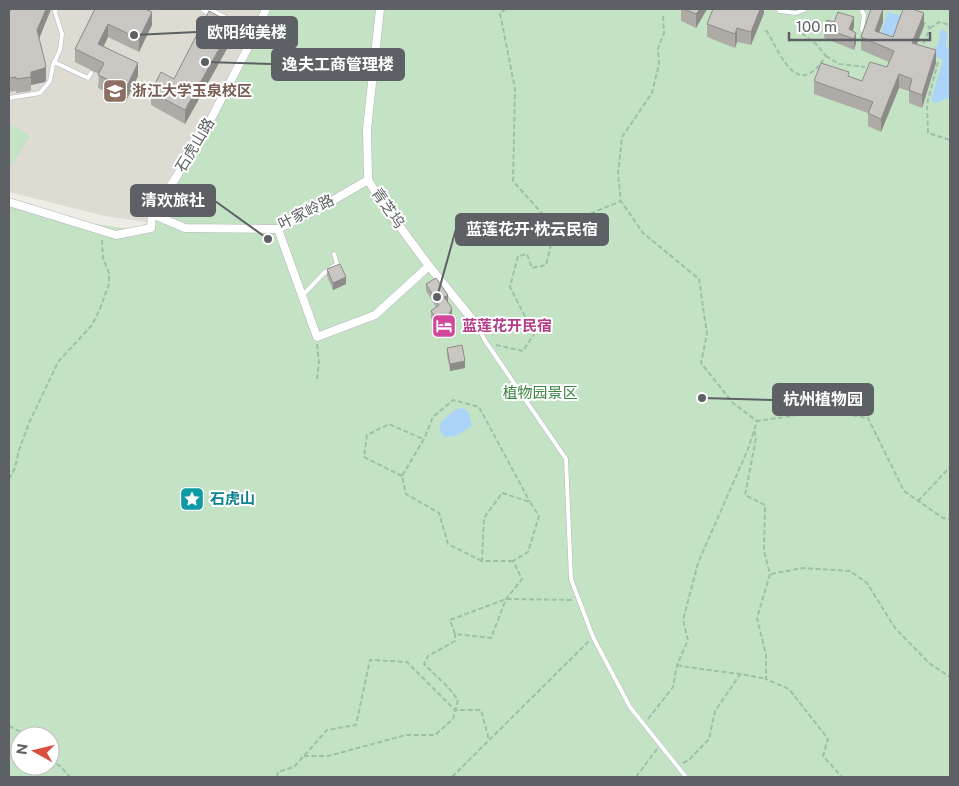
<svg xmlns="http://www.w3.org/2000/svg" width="959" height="786" font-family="'Public Sans','Noto Sans SC',sans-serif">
  <rect width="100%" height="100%" fill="#eeece5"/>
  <path fill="#dedbd3" d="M9,9H262L249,38L193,144L147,222L105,216L9,192Z"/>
  <g fill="#c4e3c5" fill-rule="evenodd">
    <path d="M260,9H950V777H9V202L68,220L137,230L146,224L232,75ZM20,736H50V766H20Z"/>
    <path d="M9,124L30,136L9,170Z"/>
  </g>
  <g fill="#abd4f8">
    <path d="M888,12L902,16L892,47L878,42Z"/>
    <path d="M943,29L947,33L946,45L950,51V97L936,103L931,100L943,60L932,55L933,49L938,45L940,31Z"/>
    <path d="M463,408L469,413L472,426L456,436L445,437L440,432V423L456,409Z"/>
  </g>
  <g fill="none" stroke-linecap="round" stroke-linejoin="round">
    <defs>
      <g id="service">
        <path d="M778,9L780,11L796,13L804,10L805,9"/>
        <path d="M861,9L864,15L862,30"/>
        <path d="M54,62L88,78L91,73"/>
        <path d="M9,98L40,93L50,81L53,65L60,50L62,34L55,12L56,9"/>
        <path d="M302,296L324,273L337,264L334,254"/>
        <path d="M476,324L486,342L566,459L571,579L593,637L630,707L686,777"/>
      </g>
      <g id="minor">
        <path d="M205,9L230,22"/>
        <path d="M380,9L367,129L368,180L381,201L429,266L476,324"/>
        <path d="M9,202L116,235L151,228L152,214L199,142L254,36L266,9"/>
        <path d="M152,214L185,228L278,229L318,209L368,180"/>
        <path d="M278,229L317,337L375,315L429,266"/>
      </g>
    </defs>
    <use href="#service" stroke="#b2b5b9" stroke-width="5"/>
    <use href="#minor" stroke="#b2b5b9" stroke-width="9"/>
    <g stroke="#9cc1a8" stroke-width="2" stroke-dasharray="5 2.5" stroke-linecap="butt">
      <path d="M506,9L500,13L515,89L513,181L555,228"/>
      <path d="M663,16L664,33L658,48L659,64L652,93L622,137L618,174L621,201L643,233L699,279L707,334L701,363L733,403L757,421"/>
      <path d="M922,21L930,28L922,47"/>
      <path d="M237,26L248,32"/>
      <path d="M930,28L939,22L950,25"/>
      <path d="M766,30C782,56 797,101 826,56L817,45L799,31L796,19"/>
      <path d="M826,56L839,64L865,67"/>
      <path d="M938,62L927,104L928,133L950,140"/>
      <path d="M496,345L523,351L534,334L510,287L518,256L527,254L532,268L546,265L555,228L621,201"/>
      <path d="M317,379L319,362L317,344"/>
      <path d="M754,431L756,438L745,495L765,505L764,551L770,574L757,618L766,655V679L789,689L828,739L823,756L842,777"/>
      <path d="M402,476L364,457L367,435L389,424L423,439"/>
      <path d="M9,479L15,468L19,450L29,423L58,362L92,325L100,309L109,284V273L103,258L102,240"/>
      <path d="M918,501L950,467"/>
      <path d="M482,561L448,544L439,513L406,494L402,476L424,439L433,417L453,400L479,407L530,502"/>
      <path d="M513,561H482L484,518L502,493L530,502L539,516L528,552L513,561L522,579L506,599L491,638L455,634L450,620L506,599L573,600"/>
      <path d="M771,574L802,568L850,571L867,583L895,628L929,663L950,677"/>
      <path d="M677,665C707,671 737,672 766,679"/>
      <path d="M648,719L673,687L677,665L688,640L683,620L698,563L748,449L757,421L826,411L868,418L904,491L943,518L950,519"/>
      <path d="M9,726L29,736"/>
      <path d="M304,756H328L406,735H435L453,719L458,700L448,687L424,664L428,656L455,641V634"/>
      <path d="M50,760L60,766L70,777"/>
      <path d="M683,763L689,760L709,739L715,711L741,673"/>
      <path d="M277,777L278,772L294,767L327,730L356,725L370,660L407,662L455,710H481L489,740"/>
      <path d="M452,777L589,641"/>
      <path d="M636,777L657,749"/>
    </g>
    <use href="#service" stroke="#fff" stroke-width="4"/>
    <use href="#minor" stroke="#fff" stroke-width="8"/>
  </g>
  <g fill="#aeaba7">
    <path d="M9,9H51L39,38L46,80L45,82L31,85V91L16,93V91L9,92Z"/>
    <path d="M95,9L152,25L139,52L108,37L104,46L138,76L126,101L98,88L99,74L75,62V49Z"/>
    <path d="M681,9H707L696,28L681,21Z"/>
    <path d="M764,9V13L751,45L737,42L735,48L707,37V24Z"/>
    <path d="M883,22L879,32L893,37L924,26L917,44L936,63L922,108L909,103V91L899,88L881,132L868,126V113L814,94V81L849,77L862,81L887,67L889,62L861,50V37Z"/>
    <path d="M854,27L853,31L856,43L854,50L824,38V28Z"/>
    <path d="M233,38L185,124L151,105V92L174,79Z"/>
    <path d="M327,269L346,284L333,290L327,276Z"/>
    <path d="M426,284L448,302L452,315L451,317L456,331L445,338L431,318V311L436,307L426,291Z"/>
    <path d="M447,348L465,368L450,371L447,355Z"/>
  </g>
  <g fill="#8d8b88">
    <path d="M46,9H51L37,44V30Z"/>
    <path d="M700,9H707L696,28V14Z"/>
    <path d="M760,9H764V13L751,45V32Z"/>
    <path d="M883,9V22L875,44V31Z"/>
    <path d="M152,12V25L139,52V39Z"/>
    <path d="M924,13V26L912,56V43Z"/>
    <path d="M854,17V27L850,38L849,29Z"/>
    <path d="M108,24V37L98,56V44Z"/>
    <path d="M233,24V38L185,124V110Z"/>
    <path d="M737,28V42L735,48V34Z"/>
    <path d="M856,33V43L854,50V39Z"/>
    <path d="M936,50V63L922,108V95Z"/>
    <path d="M138,63V76L126,101V88Z"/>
    <path d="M46,66V80L45,82L31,85V72Z"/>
    <path d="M899,74V88L881,132V119Z"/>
    <path d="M346,277V284L333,290V283Z"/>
    <path d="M448,295V302L444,297Z"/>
    <path d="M452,308V315L449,321V314Z"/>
    <path d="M456,324V331L445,338V331Z"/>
    <path d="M465,361V368L450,371V364Z"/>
  </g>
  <g fill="#cac7c2" stroke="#8d8b88">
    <path d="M9,9H46L37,30L46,66L45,68L31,72V77L16,79V77L9,78Z"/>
    <path d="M95,9H145L152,12L139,39L108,24L98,44L138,63L126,88L98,75L104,63L75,49Z"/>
    <path d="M684,9H700L696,14Z"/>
    <path d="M713,9H760L751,32L737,28L735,34L707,24Z"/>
    <path d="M871,9H883L875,31L893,37L903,9H912L924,13L912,43L936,50L922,95L909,90L912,79L899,74L881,119L868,113L873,102L814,81L821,63L849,72L848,76L862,81L870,62L887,67L894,51L861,37Z"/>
    <path d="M209,11L233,24L185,110L151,92L161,72L174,79Z"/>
    <path d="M838,12L854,17L849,29L856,33L854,39L824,28L827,20L834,22Z"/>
    <path d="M340,264L346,277L333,283L327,269Z"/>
    <path d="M436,278L448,295L444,297L452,308L449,314L456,324L445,331L431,311L439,305L426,284Z"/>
    <path d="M462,345L465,361L450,364L447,348Z"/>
  </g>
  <defs>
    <symbol id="university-square" viewBox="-11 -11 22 22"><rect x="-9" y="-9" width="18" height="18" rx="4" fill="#8d6e63" stroke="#fff"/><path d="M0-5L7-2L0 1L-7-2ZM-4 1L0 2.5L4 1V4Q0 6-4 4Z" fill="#fff"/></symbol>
    <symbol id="hotel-square" viewBox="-11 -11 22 22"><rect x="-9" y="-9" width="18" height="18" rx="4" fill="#d1479c" stroke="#fff"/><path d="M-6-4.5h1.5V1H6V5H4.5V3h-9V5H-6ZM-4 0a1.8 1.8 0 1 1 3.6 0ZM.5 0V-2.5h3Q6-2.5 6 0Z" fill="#fff"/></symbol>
    <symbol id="sight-square" viewBox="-11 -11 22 22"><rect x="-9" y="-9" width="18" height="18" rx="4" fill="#0f9aa8" stroke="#fff"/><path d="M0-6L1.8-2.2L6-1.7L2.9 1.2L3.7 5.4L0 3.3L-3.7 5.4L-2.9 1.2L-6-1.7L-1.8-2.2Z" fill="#fff"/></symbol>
  </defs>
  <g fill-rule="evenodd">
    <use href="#university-square" x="101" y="77" width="28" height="28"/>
    <use href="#hotel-square" x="430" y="312" width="28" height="28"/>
    <use href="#sight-square" x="178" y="485" width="28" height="28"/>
  </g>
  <g text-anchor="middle" stroke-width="4" stroke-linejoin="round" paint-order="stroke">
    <g font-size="15" font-weight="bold" fill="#785e54" stroke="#fff" text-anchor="start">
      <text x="132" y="96">浙江大学玉泉校区</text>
    </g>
    <g font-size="15" fill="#5d6064" stroke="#fff">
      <text transform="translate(195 145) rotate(-59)" y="5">石虎山路</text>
      <text transform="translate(388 208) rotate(55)" y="5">青芝坞</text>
      <text transform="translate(306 212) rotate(-26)" y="5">叶家岭路</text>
    </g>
    <g font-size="15" font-weight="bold" fill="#b23c85" stroke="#fff" text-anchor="start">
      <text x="462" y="331">蓝莲花开民宿</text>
    </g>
    <g font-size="15" fill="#3d8342" stroke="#fff">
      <text x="540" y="398">植物园景区</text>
    </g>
    <g font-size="15" font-weight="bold" fill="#0d838f" stroke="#fff" text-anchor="start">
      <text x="210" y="504">石虎山</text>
    </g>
  </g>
  <path fill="none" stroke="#5d6064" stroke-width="2" d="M134 35L197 32M205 62L272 64M268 239L215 201M437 297L456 229M702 398L773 400"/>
  <g fill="#5d6064" stroke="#fff" stroke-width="2">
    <circle cx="134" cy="35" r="5"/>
    <circle cx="205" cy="62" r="5"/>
    <circle cx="268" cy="239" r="5"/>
    <circle cx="437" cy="297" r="5"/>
    <circle cx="702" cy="398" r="5"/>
  </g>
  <g fill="#5d6064" stroke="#5d6064" stroke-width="2">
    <rect x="197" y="17" width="100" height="31" rx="5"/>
    <rect x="272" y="49" width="132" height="31" rx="5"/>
    <rect x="131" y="185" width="84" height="31" rx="5"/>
    <rect x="456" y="214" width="152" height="31" rx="5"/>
    <rect x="773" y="384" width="100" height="31" rx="5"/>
  </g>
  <g font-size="16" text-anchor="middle" font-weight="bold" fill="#fff">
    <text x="247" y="38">欧阳纯美楼</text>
    <text x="338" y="70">逸夫工商管理楼</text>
    <text x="173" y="206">清欢旅社</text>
    <text x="532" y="235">蓝莲花开·枕云民宿</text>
    <text x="823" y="405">杭州植物园</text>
  </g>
  <rect width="959" height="786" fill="none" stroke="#5d6064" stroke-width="20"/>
  <g transform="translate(35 751) rotate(278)"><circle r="24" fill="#ffffff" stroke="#bebfc1"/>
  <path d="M0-4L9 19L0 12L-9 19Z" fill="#db4e3e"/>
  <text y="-8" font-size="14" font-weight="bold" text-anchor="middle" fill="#5d6064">N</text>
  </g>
  <path d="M789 32v8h141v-8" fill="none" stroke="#5d6064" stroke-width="2.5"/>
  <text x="796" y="32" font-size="15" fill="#5d6064" stroke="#ffffff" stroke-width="4" paint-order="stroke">100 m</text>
</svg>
